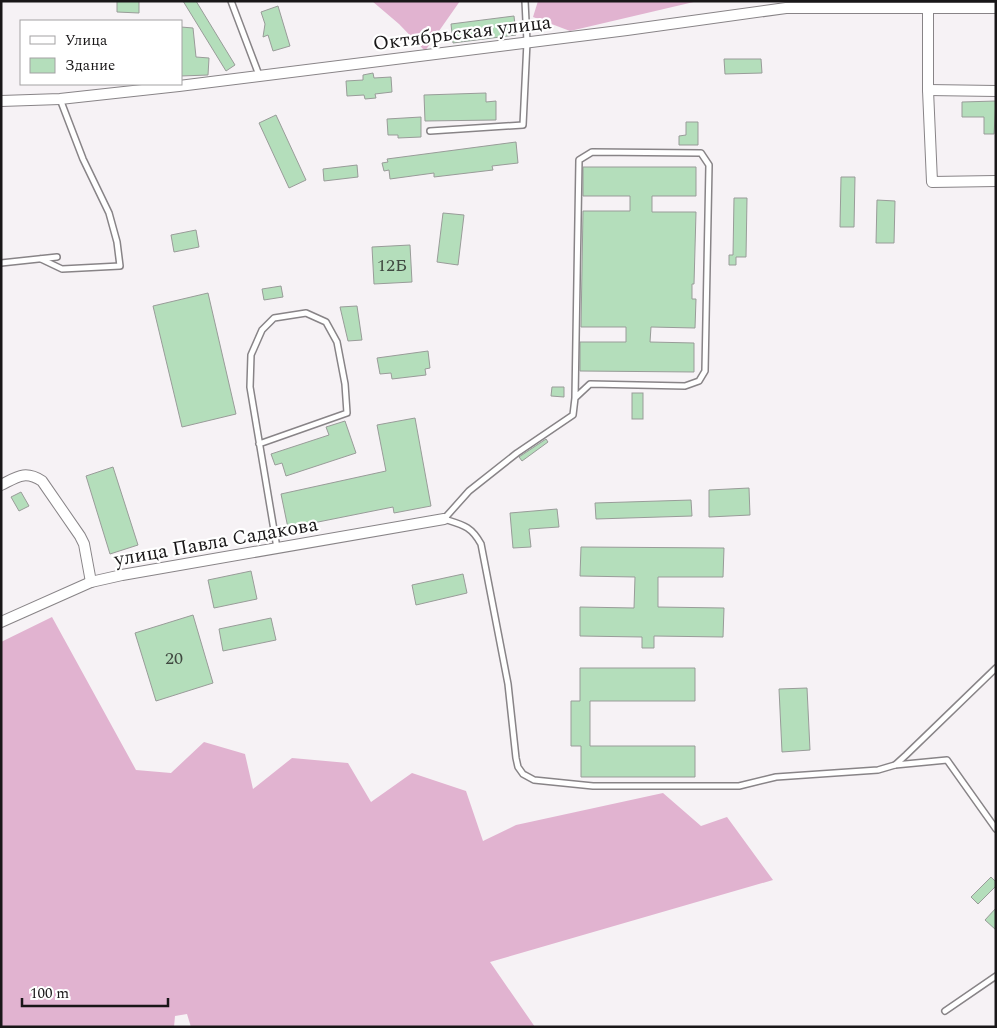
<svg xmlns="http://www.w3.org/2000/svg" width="997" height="1028" font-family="Spectral,serif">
  <rect width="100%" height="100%" fill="#f6f2f5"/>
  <g fill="#e1b3d0">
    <path d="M372,1H460L425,51L399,24Z"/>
    <path d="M538,1H698L570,31L533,17Z"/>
    <path d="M52,617L136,770L171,773L204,742L245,754L253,789L292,758L348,763L371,802L412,773L466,791L483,841L516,825L663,793L701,826L727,817L773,880L490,962L535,1027H191L187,1014L175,1016L174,1027H1V642Z"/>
  </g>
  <g fill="#b4debb" stroke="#999c99">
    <path d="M117,1H139V13L117,12Z"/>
    <path d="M183,1H196L235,65L226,71Z"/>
    <path d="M278,6L290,46L273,51L268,35L263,37L265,24L261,12Z"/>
    <path d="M514,16L516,35L453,43L451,24Z"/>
    <path d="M181,27L193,28L196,57L209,58L208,75L181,76Z"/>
    <path d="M724,59H761L762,73L725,74Z"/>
    <path d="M373,73L374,78L391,77L392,92L375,94L376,98L365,99L364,95L347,96L346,81L363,80V75Z"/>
    <path d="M486,93V102L496,101V120L425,121L424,95Z"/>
    <path d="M996,101L994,134H984V117H962V102Z"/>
    <path d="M276,115L306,180L289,188L259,123Z"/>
    <path d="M421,117V137L398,138V135H388L387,119Z"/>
    <path d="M686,122H698V145H679V136L686,135Z"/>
    <path d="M516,142L518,163L492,166L493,170L434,177V173L390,179L389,170L384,171L382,163L388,162L387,159Z"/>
    <path d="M357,165L358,177L324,181L323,169Z"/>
    <path d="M583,167H696V196H652V212H696L694,284H692V299H696L695,328L651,327L650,342L694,343V372L580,371V342H626V327H581L583,211H630V196H583Z"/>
    <path d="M841,177H855L854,227H840Z"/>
    <path d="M734,198H747L746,257H736V265H729V255H733Z"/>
    <path d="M877,200L895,201L894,243H876Z"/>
    <path d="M443,213L464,215L458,265L437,262Z"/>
    <path d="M196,230L199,247L174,252L171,235Z"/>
    <path d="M410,245L412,282L374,284L372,247Z"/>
    <path d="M281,286L283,297L264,300L262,289Z"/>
    <path d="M208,293L236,414L182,427L153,306Z"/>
    <path d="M357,306L362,340L348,341L340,307Z"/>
    <path d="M428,351L430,368L425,369L426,375L392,379L391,373L380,374L377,358Z"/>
    <path d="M552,387H564V397L551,396Z"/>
    <rect x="632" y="393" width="11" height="26"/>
    <path d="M415,418L431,506L394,513L393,507L288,528L281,494L386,471L377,425Z"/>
    <path d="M345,421L356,453L286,476L282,463L275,465L271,454L329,435L326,427Z"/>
    <path d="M546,439L548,442L522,461L519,457Z"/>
    <path d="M113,467L138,545L110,554L86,476Z"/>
    <path d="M749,488L750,515L709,517V490Z"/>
    <path d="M21,492L29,506L19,511L11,497Z"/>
    <path d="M691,500L692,516L596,519L595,503Z"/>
    <path d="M557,509L559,527L529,529L531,547L513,548L510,513Z"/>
    <path d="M581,547L724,548L723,577H658V607L724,608L723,637L654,636V648H642V637L580,636V607L634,608L635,577L580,576Z"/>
    <path d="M251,571L257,599L214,608L208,580Z"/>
    <path d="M463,574L467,593L416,605L412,585Z"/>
    <path d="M193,615L213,683L156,701L135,633Z"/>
    <path d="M271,618L276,640L223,651L219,629Z"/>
    <path d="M580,668H695V701H590V746H695V777H581V746H571V701H580Z"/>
    <path d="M807,688L810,750L782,752L779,689Z"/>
    <path d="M991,877L996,882V886L978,904L971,897Z"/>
    <path d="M996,908V930L985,920Z"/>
  </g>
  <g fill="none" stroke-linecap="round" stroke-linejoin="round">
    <defs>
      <g id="lane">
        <path d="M231,1L259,75"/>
        <path d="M430,131L523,125L527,42L525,1"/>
        <path d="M41,259L62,269L120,266L117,242L109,213L83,159L60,99"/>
        <path d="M1,263L57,257"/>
        <path d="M575,398L579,160L592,152L701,153L709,165L705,371L699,381L685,386L590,384L575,398L573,415L517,453L469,491L444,519C463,525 471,526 481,544L508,684L516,758L518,767L523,774L534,780L593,786H739L776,777L878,770L895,765L906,755L996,668"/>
        <path d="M259,444L347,413L345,384L337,342L326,322L306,313L274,318L262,330L251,355L250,387L277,548"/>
        <path d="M895,765L947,760L996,829"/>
        <path d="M945,1011L996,976"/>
      </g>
      <g id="street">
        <path d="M928,9V90L932,182L996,181"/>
        <path d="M928,90L996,91"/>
        <path d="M1,101L60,99L179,86L627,30L786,8H996"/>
        <path d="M1,485C17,477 25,470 42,481L80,536L84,544L91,582"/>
        <path d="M1,622L91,582L122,575L444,519"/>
      </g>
    </defs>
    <use href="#lane" stroke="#888487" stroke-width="8"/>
    <use href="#street" stroke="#888487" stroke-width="12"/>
    <use href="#lane" stroke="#fff" stroke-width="5"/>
    <use href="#street" stroke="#fff" stroke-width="10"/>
  </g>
  <g text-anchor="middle" stroke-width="4.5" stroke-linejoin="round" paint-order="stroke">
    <g font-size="18" fill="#404941">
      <text x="392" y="271">12Б</text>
      <text x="174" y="664">20</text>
    </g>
    <g font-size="20" fill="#191718" stroke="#fff">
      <text transform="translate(462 32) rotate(-7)" y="7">Октябрьская улица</text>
      <text transform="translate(216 541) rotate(-10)" y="7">улица Павла Садакова</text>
    </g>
  </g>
  <rect width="997" height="1028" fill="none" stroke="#191718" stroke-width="5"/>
  <rect x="20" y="20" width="162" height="65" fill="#ffffff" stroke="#a3a2a3"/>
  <rect x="30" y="36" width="25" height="8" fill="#ffffff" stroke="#a3a2a3"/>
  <text x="65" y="45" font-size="15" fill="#191718">Улица</text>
  <rect x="30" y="58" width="25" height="15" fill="#b4debb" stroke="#a3a2a3"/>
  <text x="65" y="70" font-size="15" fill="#191718">Здание</text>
  <path d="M22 998v8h146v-8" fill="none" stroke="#191718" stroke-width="2.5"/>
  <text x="30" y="998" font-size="15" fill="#191718" stroke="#ffffff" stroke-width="4" paint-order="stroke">100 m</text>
</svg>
